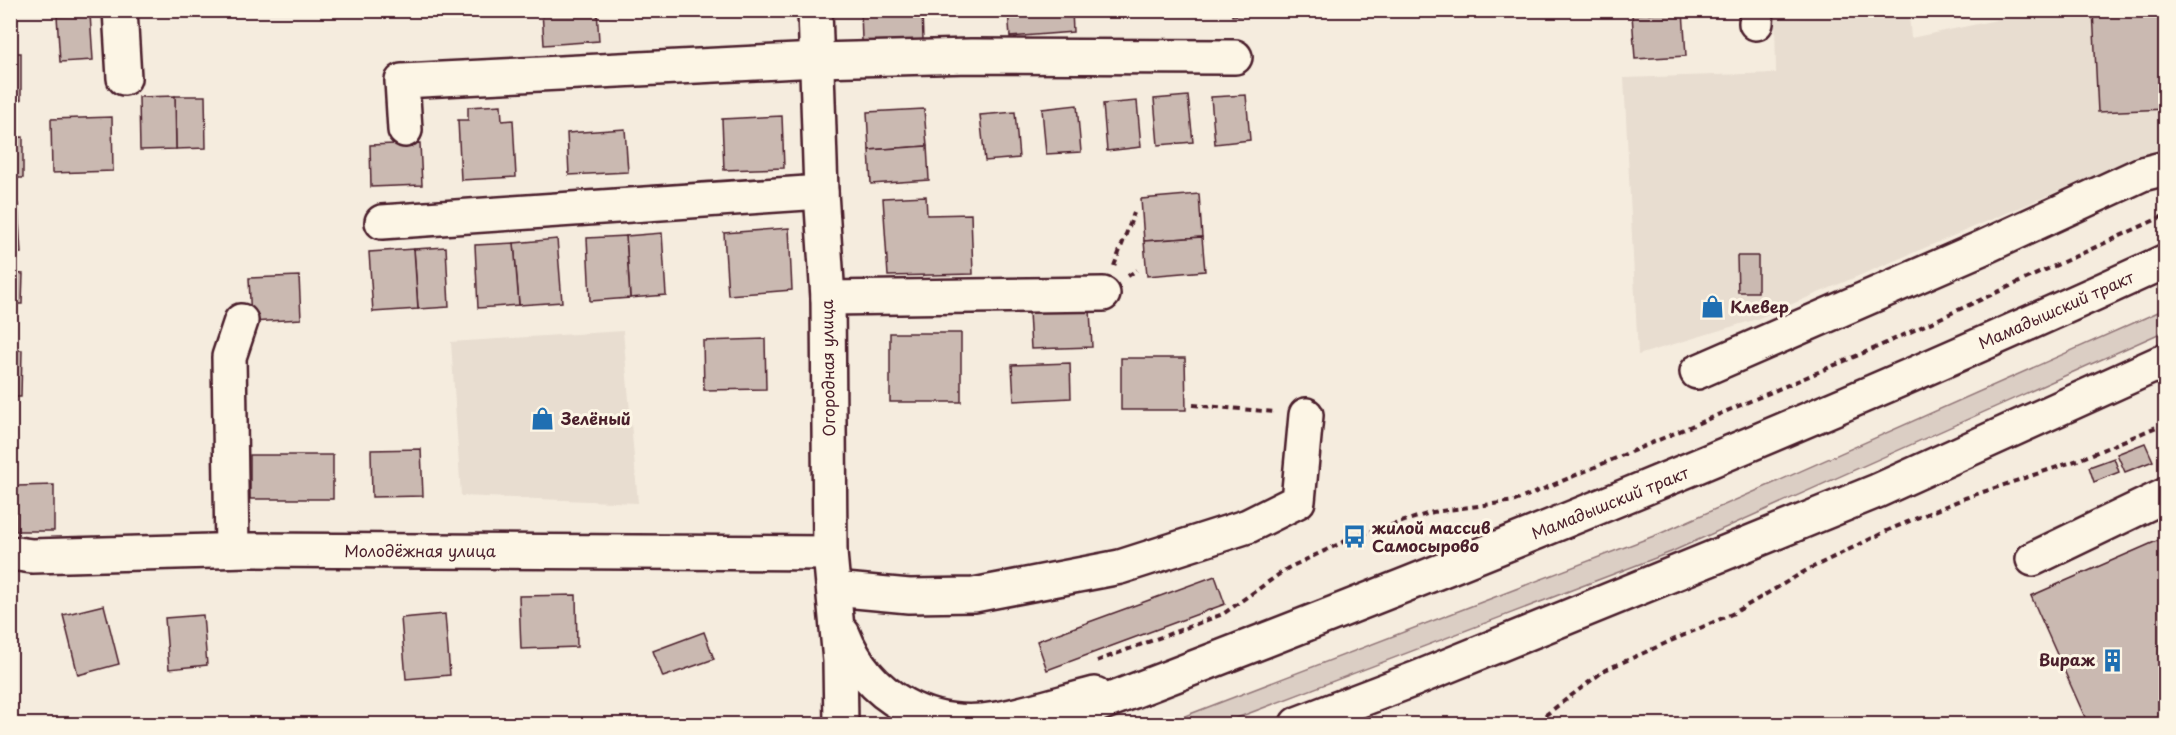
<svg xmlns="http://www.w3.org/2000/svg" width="2176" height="735" font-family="'Playpen Sans',sans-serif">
  <rect width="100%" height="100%" fill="#f5ecde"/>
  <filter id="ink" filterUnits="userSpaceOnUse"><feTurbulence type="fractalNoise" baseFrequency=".0167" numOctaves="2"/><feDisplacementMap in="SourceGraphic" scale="12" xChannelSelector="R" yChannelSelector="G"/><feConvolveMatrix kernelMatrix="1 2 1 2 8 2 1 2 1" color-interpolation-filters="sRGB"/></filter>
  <g filter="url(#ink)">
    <g fill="#e8ddd0">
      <path d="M2039,11H2165V146L1757,319L1638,355L1624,78L1776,73L1775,19L1909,15L1911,38Z"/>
      <path d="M623,331L638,503L461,496L451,342Z"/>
    </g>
    <path fill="#dbcec4" stroke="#927678" stroke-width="1.5" d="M2165,309V331L1671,552L1221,724H1164L1659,534Z"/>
    <g fill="#cab9b1" stroke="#4a1f2b" stroke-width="1.5">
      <path d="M542,10H597L599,41L544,45Z"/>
      <path d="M861,10H922L923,40L862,41Z"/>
      <path d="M1008,10H1072L1073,32L1010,37Z"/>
      <path d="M1232,10H1297V12L1232,16Z"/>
      <path d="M2093,10H2166V109L2098,112Z"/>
      <path d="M1683,11L1686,56L1635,59L1632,14Z"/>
      <path d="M90,14L93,60L60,62L57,16Z"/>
      <rect x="10" y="53" width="11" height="47"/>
      <path d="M1246,95L1250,140L1215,144L1211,97Z"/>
      <path d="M175,96H205L206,148L176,149Z"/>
      <path d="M175,96L176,149L140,150L139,97Z"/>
      <path d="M1188,96L1193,142L1158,145L1154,99Z"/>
      <path d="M1137,101L1141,147L1107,151L1103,104Z"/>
      <path d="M501,105L502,121L513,120L516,177L461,180L458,120H468V107Z"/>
      <path d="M1077,105L1081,152L1046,154L1042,109Z"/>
      <path d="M924,109L927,146L869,150L867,112Z"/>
      <path d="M1015,112L1019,158L985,161L980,115Z"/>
      <path d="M782,116L784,168L724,170L722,119Z"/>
      <path d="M112,117L113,171L52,173L51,119Z"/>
      <path d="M625,129L628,172L569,175L567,133Z"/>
      <path d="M23,137V178H10V138Z"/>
      <path d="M420,143L422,185L371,187L370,145Z"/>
      <path d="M927,146L929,180L871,184L869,150Z"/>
      <path d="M1199,194L1202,237L1144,241L1141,199Z"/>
      <path d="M926,196L927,215L971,214L973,274L888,276L883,198Z"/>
      <path d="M10,204H18L21,253L10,254Z"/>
      <path d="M789,228L792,290L728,295L724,233Z"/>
      <path d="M662,233L666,295L630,298L626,236Z"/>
      <path d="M626,236L630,298L590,301L587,238Z"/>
      <path d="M1202,237L1205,271L1147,276L1144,241Z"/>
      <path d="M557,239L562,302L519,305L514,243Z"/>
      <path d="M514,243L519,305L478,308L475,245Z"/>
      <path d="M446,247L449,307L418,309L414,249Z"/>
      <path d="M414,249L418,309L373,312L369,252Z"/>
      <path d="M1737,256H1758V292H1738Z"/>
      <path d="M10,273L23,274L22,304H10Z"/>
      <path d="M299,276L301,319L251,322L249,278Z"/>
      <path d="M1090,310L1092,347L1031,349L1029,312Z"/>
      <rect x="890" y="333" width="71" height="69"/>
      <path d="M765,339L766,389L704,390L703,341Z"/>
      <path d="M10,350H22L21,397H10Z"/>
      <path d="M1121,358H1185L1186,410H1121Z"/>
      <path d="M1070,363L1071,398L1014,401L1012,365Z"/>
      <path d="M2145,443L2153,461L2125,472L2117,454Z"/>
      <path d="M421,449L423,496L372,497L371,450Z"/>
      <rect x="250" y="455" width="83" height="44"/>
      <path d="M2114,458L2119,472L2094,482L2089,467Z"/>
      <path d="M54,485V531H16V486Z"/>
      <path d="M2166,537V724H2088L2031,596Z"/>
      <path d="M1215,576L1225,604L1047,670L1037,641Z"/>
      <path d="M576,595L577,647L521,649L519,596Z"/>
      <path d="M104,605L119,664L78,675L63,615Z"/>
      <path d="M445,614L450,675L406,679L401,618Z"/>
      <path d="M203,615L207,665L169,669L165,618Z"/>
      <path d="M704,632L714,659L663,677L653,651Z"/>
    </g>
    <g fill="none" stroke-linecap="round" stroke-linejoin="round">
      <defs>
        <g id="minor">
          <path d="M120,10L124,78"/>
          <path d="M815,10L821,192L828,298L830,553L840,661L841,724"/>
          <path d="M1756,23L1757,10"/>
          <path d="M405,130L402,81L817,60L971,56L1235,57"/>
          <path d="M382,222L821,192"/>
          <path d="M828,298L1103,294"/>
          <path d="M1697,372L1984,247L2142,174L2166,168"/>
          <path d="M232,550L229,357L241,321"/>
          <path d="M10,553L32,556L248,550L830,553"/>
          <path d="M2033,559L2166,495"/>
          <path d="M834,589L909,596L974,595L1120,567L1248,526L1298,501L1306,415"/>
          <path d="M843,634C868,698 929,731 997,719C1030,713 1063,702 1095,694"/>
        </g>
        <g id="major">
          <path d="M1047,724C1424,581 1799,430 2166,261"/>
          <path d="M1297,724L1415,679L1877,491L2166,360"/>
        </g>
      </defs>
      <use href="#minor" stroke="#4a1f2b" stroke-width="38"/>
      <use href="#major" stroke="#4a1f2b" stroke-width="38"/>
      <g stroke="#4a1f2b" stroke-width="4" stroke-dasharray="6 4.5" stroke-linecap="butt">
        <path d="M1114,266L1134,213"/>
        <path d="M1128,276L1137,270"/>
        <path d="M1193,405L1275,412"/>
        <path d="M1097,661L1223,614L1288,568L1354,537L1433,512L1515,501L1875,348L2166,215"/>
        <path d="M1526,724L1543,717L1605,670L1734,613L1807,570L1893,528L1965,498L2078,460L2166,423"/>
      </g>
      <use href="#minor" stroke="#fcf5e5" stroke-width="33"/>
      <use href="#major" stroke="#fcf5e5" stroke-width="33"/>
    </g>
  </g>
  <defs>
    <symbol id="shop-bare" viewBox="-9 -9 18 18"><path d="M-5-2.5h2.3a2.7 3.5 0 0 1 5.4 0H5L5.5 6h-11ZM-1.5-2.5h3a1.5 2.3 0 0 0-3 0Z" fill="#1f6fb2" stroke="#fcf5e5" stroke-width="2.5" paint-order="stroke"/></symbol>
    <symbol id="bus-bare" viewBox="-9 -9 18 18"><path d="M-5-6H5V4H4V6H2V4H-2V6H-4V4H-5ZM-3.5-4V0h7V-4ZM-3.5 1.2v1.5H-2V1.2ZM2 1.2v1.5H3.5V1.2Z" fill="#1f6fb2" stroke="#fcf5e5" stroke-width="2.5" paint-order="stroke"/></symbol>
    <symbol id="building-bare" viewBox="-9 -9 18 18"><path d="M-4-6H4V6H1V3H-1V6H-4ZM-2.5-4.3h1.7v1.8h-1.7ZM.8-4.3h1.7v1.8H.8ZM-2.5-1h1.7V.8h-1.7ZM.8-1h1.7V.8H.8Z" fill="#1f6fb2" stroke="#fcf5e5" stroke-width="2.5" paint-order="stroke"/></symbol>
  </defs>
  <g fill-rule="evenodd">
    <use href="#shop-bare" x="1696" y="290" width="33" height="33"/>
    <use href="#shop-bare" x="526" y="402" width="33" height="33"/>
    <use href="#bus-bare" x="1338" y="520" width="33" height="33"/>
    <use href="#building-bare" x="2096" y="644" width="33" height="33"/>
  </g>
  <g text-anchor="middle" stroke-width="6" stroke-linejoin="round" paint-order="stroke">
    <g font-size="16" font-weight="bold" fill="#4a1f2b" stroke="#fcf5e5" text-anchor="start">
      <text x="1730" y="313">Клевер</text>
      <text x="561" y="425">Зелёный</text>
      <text x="1372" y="534">жилой массив<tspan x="1372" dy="18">Самосырово</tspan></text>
      <text x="2095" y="666" text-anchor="end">Вираж</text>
    </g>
    <g font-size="16" fill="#4a1f2b" stroke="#fcf5e5">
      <text transform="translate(2056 310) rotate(-24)" y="6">Мамадышский тракт</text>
      <text transform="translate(828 368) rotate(-91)" y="6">Огородная улица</text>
      <text transform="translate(1610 503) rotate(-22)" y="6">Мамадышский тракт</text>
      <text x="420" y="557">Молодёжная улица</text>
    </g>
  </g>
  <rect width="2176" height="735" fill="none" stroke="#fcf5e5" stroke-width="36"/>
  <rect x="18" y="18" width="2140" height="699" fill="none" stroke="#4a1f2b" stroke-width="2" filter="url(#ink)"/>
</svg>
